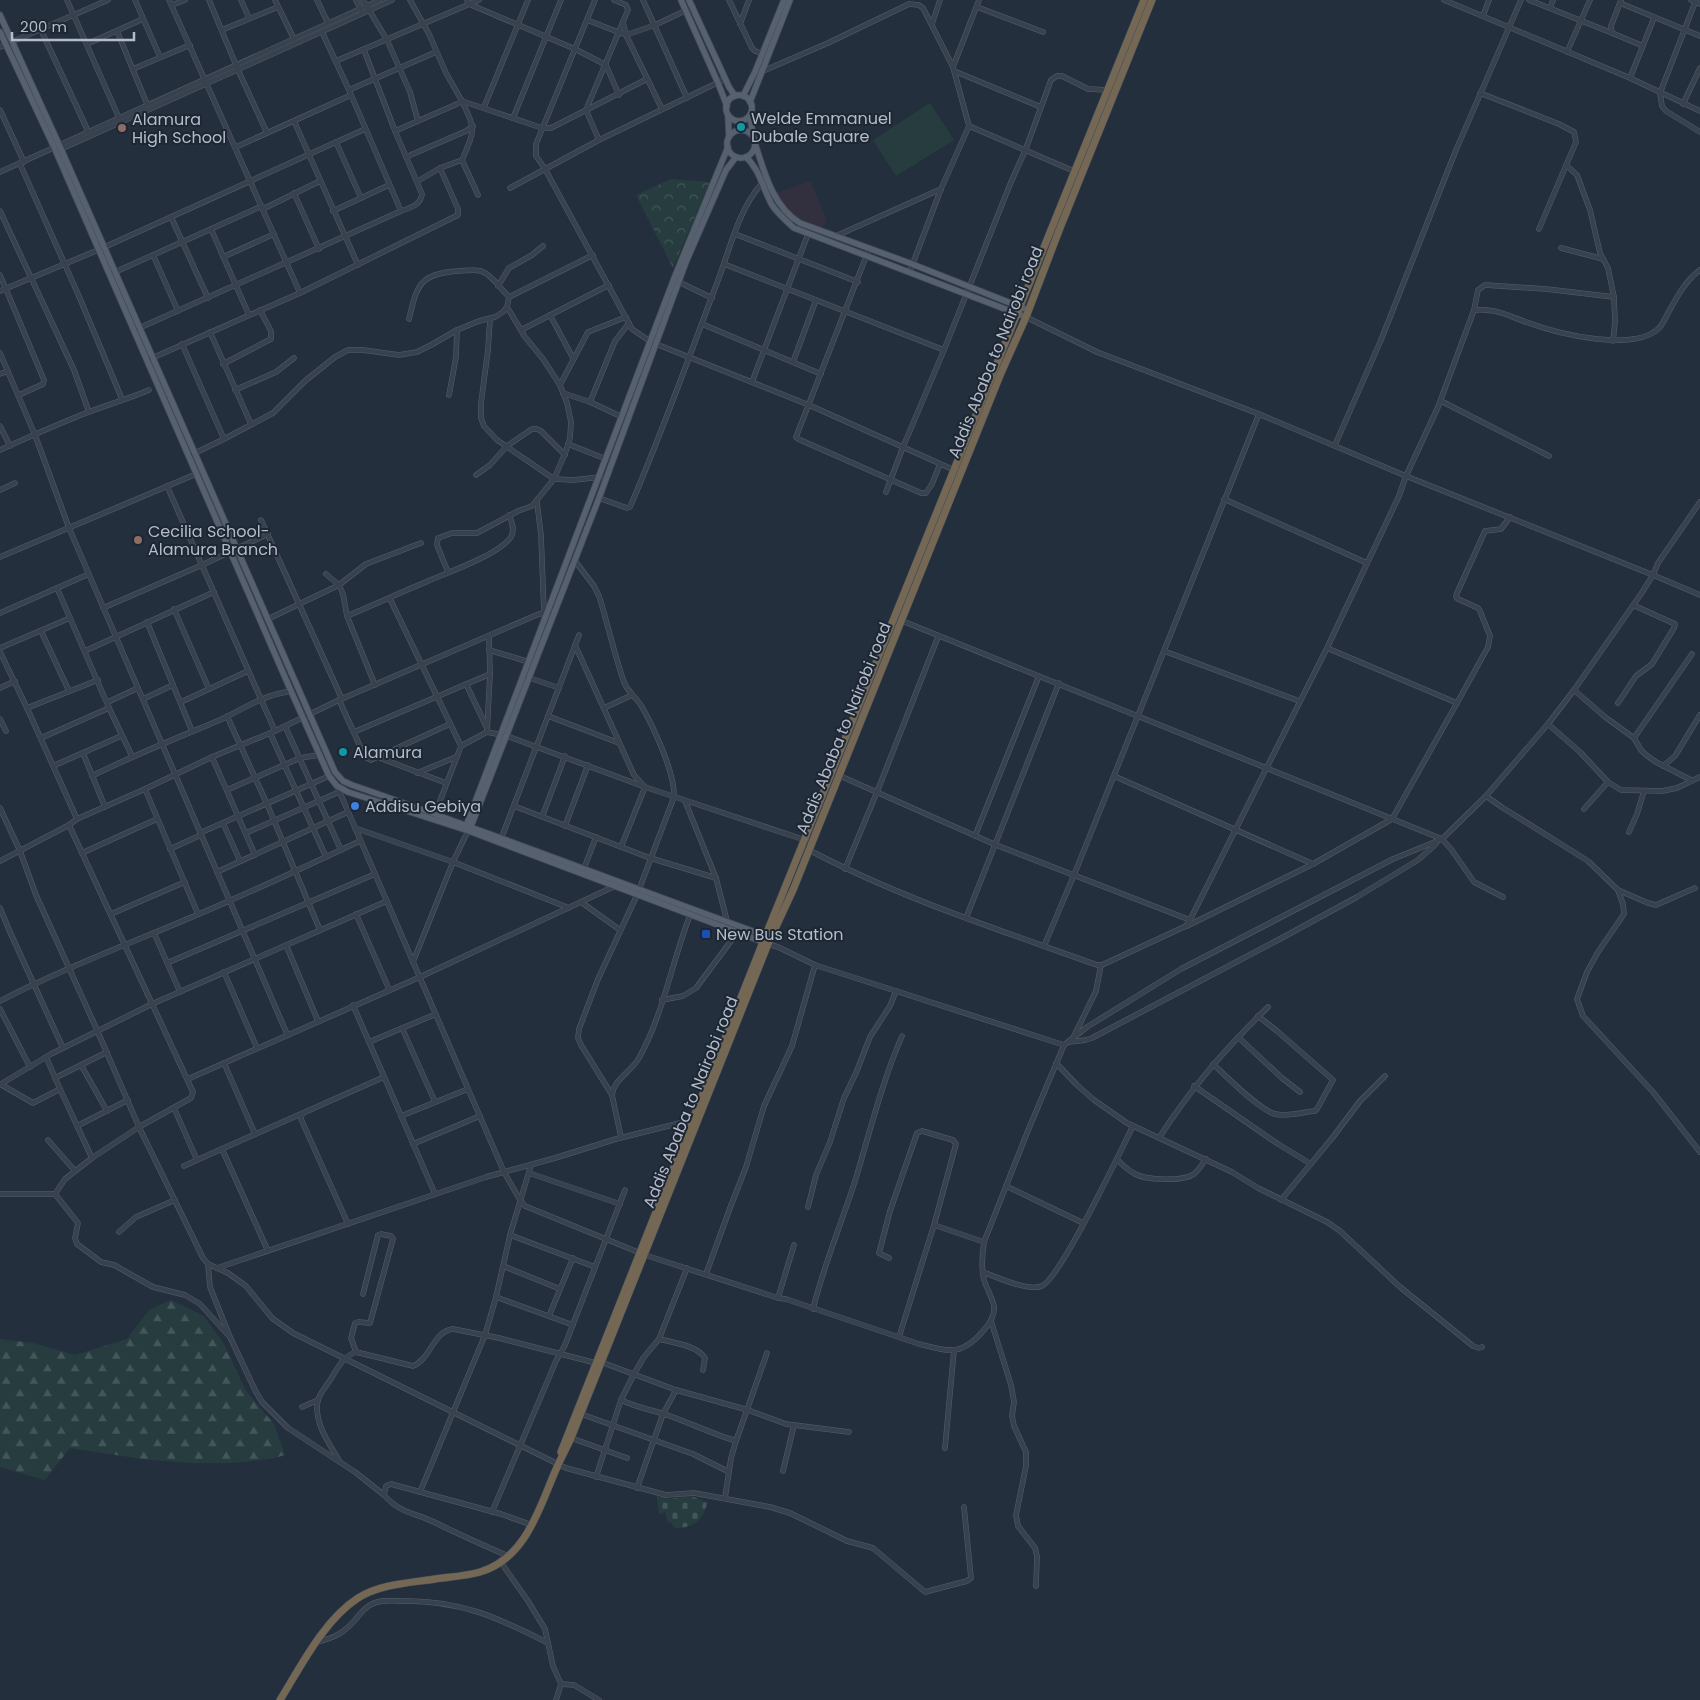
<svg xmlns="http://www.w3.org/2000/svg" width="1700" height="1700" font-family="Poppins,sans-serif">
  <defs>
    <pattern id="forest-firs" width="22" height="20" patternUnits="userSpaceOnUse" patternTransform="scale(1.25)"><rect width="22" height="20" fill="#263c3f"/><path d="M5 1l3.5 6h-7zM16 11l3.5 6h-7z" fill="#435659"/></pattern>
    <pattern id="cemetery-stones" width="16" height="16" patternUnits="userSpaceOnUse" patternTransform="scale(1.25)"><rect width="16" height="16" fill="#263c3f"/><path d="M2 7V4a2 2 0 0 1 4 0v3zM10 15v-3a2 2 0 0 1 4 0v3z" fill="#435659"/></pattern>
    <pattern id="park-crowns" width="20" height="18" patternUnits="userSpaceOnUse" patternTransform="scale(1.25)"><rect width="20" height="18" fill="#263c3f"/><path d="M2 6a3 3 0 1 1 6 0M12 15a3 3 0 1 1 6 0" fill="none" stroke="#435659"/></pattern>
  </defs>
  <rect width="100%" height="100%" fill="#242f3e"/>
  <path fill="#32303f" d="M808,182L811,183L814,189L827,222L821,228L817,229L791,216L776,193Z"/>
  <path fill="#263c3f" d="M930,103L954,140L896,176L873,140Z"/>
  <path fill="url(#forest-firs)" d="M171,1300L204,1316L224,1344L246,1391L274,1424L285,1455C271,1460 257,1460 243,1462C184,1467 128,1457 70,1448L45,1480L0,1467V1339L33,1343L75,1355L127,1339L149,1310Z"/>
  <path fill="url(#cemetery-stones)" d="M657,1496L669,1499L691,1496L707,1502C705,1519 692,1529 675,1528L671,1523L668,1522L665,1512L659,1514Z"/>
  <path fill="url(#park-crowns)" d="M671,179L710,182L673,268L636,195Z"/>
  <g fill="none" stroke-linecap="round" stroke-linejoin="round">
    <defs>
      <g id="minor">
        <path d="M67,0L119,118"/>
        <path d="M135,0L160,57"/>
        <path d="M169,0L300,293"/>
        <path d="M209,0L238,70L267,133"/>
        <path d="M241,0L249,18"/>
        <path d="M275,0L294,39"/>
        <path d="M317,0L328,23"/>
        <path d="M356,0L361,10"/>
        <path d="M363,0L387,40L410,92L418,121"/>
        <path d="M410,0L429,34L446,73L462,101L542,128H551L647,79"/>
        <path d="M467,0L469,4L575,49L606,65L619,95"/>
        <path d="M595,0L536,144V156L545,169L632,329L651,342L809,405L954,470"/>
        <path d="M643,0L687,98"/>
        <path d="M729,0L752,48L755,51L763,54"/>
        <path d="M1444,0L1630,78L1700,111"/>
        <path d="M1529,0L1612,33"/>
        <path d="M1621,0L1611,26L1612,33L1643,46"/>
        <path d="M1691,0L1700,4"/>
        <path d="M1696,0L1660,93L1662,106L1666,111L1700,132"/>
        <path d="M1620,3L1700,36"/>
        <path d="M172,5L185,0"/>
        <path d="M977,7L1043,32"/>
        <path d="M1550,8L1553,0"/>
        <path d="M1483,16L1489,0"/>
        <path d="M587,20L626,35L655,25L693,7"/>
        <path d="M623,22L626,35L662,109"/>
        <path d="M740,24L749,0"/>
        <path d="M932,24L940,0"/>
        <path d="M41,30L88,131"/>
        <path d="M222,30L278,7"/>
        <path d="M117,31L147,104"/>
        <path d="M87,44L143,19"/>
        <path d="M0,47L108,0"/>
        <path d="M364,50L395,131"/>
        <path d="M1567,52L1590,0"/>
        <path d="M336,61L479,0"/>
        <path d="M133,69L190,45"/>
        <path d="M763,71L828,43L909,4L919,5L923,8L953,67"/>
        <path d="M954,71L1041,107"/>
        <path d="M1630,78L1654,18"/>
        <path d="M349,90L436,52"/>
        <path d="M1480,93L1559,124L1574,132L1576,142L1539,229"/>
        <path d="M1683,104L1700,68"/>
        <path d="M484,107L528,0"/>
        <path d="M0,110L24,162"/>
        <path d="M513,118L561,0"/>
        <path d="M294,121L358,265"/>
        <path d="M969,126L1076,172"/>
        <path d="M599,140L586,110L628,10L626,5L614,0"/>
        <path d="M336,142L361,198"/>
        <path d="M236,147L351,95"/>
        <path d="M59,150L392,0"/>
        <path d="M406,157L466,131L473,126"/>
        <path d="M462,160L478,195"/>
        <path d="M20,164L78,294L122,399"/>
        <path d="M1566,165L1577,175L1590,210L1600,253L1608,268L1614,297L1615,322L1613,341"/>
        <path d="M440,168L462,160C474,132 477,129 462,102"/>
        <path d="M0,172L380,0"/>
        <path d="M510,188L599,140L725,79"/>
        <path d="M294,193L319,249"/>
        <path d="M263,209L320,181"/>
        <path d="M0,211L74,370L89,412"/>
        <path d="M333,211L389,185"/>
        <path d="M401,211C410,208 421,205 422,194L395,131L457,104L462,101"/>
        <path d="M171,217L208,298"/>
        <path d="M211,229L249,315"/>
        <path d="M735,234L858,282"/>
        <path d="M836,236L941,189"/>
        <path d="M1561,248L1603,259"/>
        <path d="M869,249L796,437L798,439L921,493H926L932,484L940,464"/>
        <path d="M153,255L178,311"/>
        <path d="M223,257L274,234"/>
        <path d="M724,264L944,350"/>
        <path d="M910,271L941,189L969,126L953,67L979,0"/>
        <path d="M113,273L262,206"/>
        <path d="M0,275L44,380L43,384L19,395"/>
        <path d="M677,280L679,282L712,298"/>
        <path d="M498,286L509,268L532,255L543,246"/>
        <path d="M0,291L98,250L365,129"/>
        <path d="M1474,310L1478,290L1485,285L1546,289L1614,297"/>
        <path d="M550,315L573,358"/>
        <path d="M1026,317L1097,352L1259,414L1406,476L1653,575L1700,595"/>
        <path d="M409,319C417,285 419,274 458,271C465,271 474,269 481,271C492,275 501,289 509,297"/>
        <path d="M490,319L488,350L481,403V418L484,426L497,440L554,479L574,480L600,477"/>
        <path d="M702,324L821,374"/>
        <path d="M137,329L401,211L349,90L322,32"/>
        <path d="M521,330L609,285"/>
        <path d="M210,332L251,424"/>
        <path d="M182,344L224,439"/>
        <path d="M0,353L35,435L69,528L287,1034"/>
        <path d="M150,359L300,293L458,215V209L440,168L418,181"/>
        <path d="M793,362L816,300"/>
        <path d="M223,364L271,339V331L260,310"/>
        <path d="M0,374L8,371"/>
        <path d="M752,382L808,234"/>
        <path d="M560,385L588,332L626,317"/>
        <path d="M235,390L276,372L294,358"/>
        <path d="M563,393L590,402L622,417"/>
        <path d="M449,395L456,357L457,330"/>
        <path d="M1441,401L1549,456"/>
        <path d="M590,402L615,341L629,323"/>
        <path d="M0,426L10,446"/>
        <path d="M568,444L606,459"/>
        <path d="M1335,445L1381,340L1456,150L1521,0"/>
        <path d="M0,450C31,436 62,422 94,410C112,403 131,398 149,390"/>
        <path d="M189,456L224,439L273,413L305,381L335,357L348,350H363L399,355L417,352L431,345L457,330L479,321L495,317L503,312L507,307L509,297L593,255"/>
        <path d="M476,475L490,465L507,446L532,429H537L541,431L565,455"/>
        <path d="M167,486L275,731"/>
        <path d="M0,490L15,483"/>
        <path d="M886,492L903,447L944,350L1011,182L1025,151L1051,80L1057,76H1062L1088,89L1108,90"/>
        <path d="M599,498L627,508L630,507C662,433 689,357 717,283C730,249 738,210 762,183"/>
        <path d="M1224,499L1367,563"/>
        <path d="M537,502L541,535L544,613"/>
        <path d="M261,520L342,699"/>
        <path d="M0,557L196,474"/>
        <path d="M575,561L594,586L599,596C608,624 614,654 624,682C627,691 637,698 642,707C654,728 675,773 674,797L637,895L598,979L579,1029L578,1038L581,1045L612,1095"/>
        <path d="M448,572L437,545L438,538L452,533H477L518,511L532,506L554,479L566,451L570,438L571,422L567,403L560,385L543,359L525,337L507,307"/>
        <path d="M326,574L339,585L343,594L347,616L375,685"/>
        <path d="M57,588L109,708L132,756"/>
        <path d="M390,599L461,746L487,732L507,736L645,787L805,840L809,850C900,898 1000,930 1097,965H1102L1186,926L1190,920L1327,648L1399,496L1406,476L1438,407L1474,310C1496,308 1508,316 1529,323C1559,334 1632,352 1658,329C1663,325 1665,318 1668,313C1677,297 1685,281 1700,270"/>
        <path d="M103,608L202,565L268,534"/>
        <path d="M174,609L209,689"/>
        <path d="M0,613L89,574"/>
        <path d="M347,616C374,605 399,593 426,582C446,573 499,555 511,537C515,530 512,522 509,515"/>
        <path d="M268,619L339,585L366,564L421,543"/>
        <path d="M900,620L1442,839L1451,849L1474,882L1503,897"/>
        <path d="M147,622L192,731"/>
        <path d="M41,631L69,691"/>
        <path d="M575,645L634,775L645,787L621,847"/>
        <path d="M0,648L70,618"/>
        <path d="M489,650L529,662"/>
        <path d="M85,651L214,592"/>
        <path d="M1164,651L1299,701"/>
        <path d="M0,652L27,708L77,819"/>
        <path d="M527,677L559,688"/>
        <path d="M466,684L487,728"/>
        <path d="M0,688L15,681"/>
        <path d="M1574,690L1605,717L1634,738L1641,750L1646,755L1656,762L1691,780"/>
        <path d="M143,699L173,685"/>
        <path d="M339,700L365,757L371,760L450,724"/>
        <path d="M108,702L138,688"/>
        <path d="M181,702L248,671"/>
        <path d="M1457,703L1488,647L1490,636L1480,611L1478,608L1458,599L1456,597L1457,593L1485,531L1501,529L1510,517"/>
        <path d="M1618,703L1636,676L1652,664L1674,628L1675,624L1633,605"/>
        <path d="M27,708L98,680"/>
        <path d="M604,708L632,695"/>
        <path d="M227,716L267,804L320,930"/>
        <path d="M548,716L619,743"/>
        <path d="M0,719L6,731"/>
        <path d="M1548,724L1580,752L1608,782L1621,790L1662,791L1677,788L1700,777"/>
        <path d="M285,726L341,850"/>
        <path d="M354,732L490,674"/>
        <path d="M487,732L490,674L489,636"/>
        <path d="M270,733L326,857"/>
        <path d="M41,738L109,708"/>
        <path d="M1634,738L1692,654"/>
        <path d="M83,753L105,807"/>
        <path d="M212,757L255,855"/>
        <path d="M380,758L446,783"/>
        <path d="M53,766L121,736"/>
        <path d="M1663,766L1675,756L1700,715"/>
        <path d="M417,773L456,757"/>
        <path d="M838,775L996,845L1190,920"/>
        <path d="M92,776C134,755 177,738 220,720C246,708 260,696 291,691"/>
        <path d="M1114,776L1313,864"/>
        <path d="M337,786L504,1172L520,1200L525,1206L645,1255L778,1298L786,1299L919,1344C951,1352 962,1356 984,1330C990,1323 995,1315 994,1306C992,1297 987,1289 984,1280C981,1267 982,1255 984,1242L1027,1133L1064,1045L815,965L778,947L768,944"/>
        <path d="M145,789L198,914"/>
        <path d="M227,790L300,758L319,755"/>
        <path d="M1486,796L1503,808L1588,861L1618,890L1623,904L1624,914L1598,952L1587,972L1577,999L1583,1016L1653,1092L1700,1152"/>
        <path d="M685,801L716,878L727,921"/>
        <path d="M514,806L650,858L716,878"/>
        <path d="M0,808L20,851L36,895L97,1030L139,1127L203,1258L208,1264L228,1273L246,1286L272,1318L293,1333L566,1468L666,1495L694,1493L770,1507L790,1513L847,1541L873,1548L925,1592L967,1581L971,1578L964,1507"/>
        <path d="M1584,809L1608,782"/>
        <path d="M435,814L461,746"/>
        <path d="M542,817L565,756"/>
        <path d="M223,823L240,861"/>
        <path d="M565,826L588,765"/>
        <path d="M355,828L453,862L569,908"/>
        <path d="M1629,832L1637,814L1644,791"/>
        <path d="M200,833L329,776"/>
        <path d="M246,833L339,792"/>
        <path d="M975,836L1039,676"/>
        <path d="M501,839L579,635"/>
        <path d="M170,849L201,835"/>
        <path d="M82,853L157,819"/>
        <path d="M0,861L69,825L77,819L145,789L212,757L275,731L339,700L539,614L548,612"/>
        <path d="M845,869L877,792L938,637"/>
        <path d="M583,871L596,837"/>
        <path d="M217,872L348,812"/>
        <path d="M1618,890L1648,903L1656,905L1695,888"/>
        <path d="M581,902L620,930"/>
        <path d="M0,908L10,932L63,1048"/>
        <path d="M111,914L185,882"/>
        <path d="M356,914L389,989"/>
        <path d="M966,918L1059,683"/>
        <path d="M1187,926L1313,864L1392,819L1457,703L1327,648"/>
        <path d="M154,933L180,992"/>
        <path d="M286,945L318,1021"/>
        <path d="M1044,946L1074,875L1259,414"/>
        <path d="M413,962L453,862L465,837L469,831"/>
        <path d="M167,963L375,874"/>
        <path d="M224,972L257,1048"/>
        <path d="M662,1000L683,996L696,988L737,933"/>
        <path d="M0,1001C74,963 153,935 229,901C273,882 317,861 360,841"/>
        <path d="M353,1005L435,1194"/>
        <path d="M0,1009L30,1067"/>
        <path d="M402,1028L435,1102"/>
        <path d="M1074,1036L1096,991L1101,965"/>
        <path d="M1238,1037L1282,1078L1300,1092"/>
        <path d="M369,1042L436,1014"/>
        <path d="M1069,1042L1086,1040L1092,1038L1278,940L1357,897L1418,860L1436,844"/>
        <path d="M1064,1045L1087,1027L1181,969L1393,859L1442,839L1486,796L1548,724L1574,690L1641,594L1653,575L1658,563L1700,502"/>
        <path d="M46,1057L60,1089L92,1158"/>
        <path d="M224,1063L255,1134"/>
        <path d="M1056,1063L1077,1085L1094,1100L1127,1123L1232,1172L1258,1188L1327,1222L1340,1231L1400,1287L1473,1346L1479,1348L1482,1347"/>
        <path d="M1213,1064C1226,1076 1259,1110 1275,1114C1287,1117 1303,1112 1315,1111L1317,1109L1333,1080L1277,1031L1258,1016"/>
        <path d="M81,1065L107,1111"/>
        <path d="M55,1078L107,1052"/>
        <path d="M188,1079L420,977L615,886"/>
        <path d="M0,1084L33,1103L60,1089"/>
        <path d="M1,1084L51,1054L152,1004L387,901"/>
        <path d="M1194,1086L1278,1144L1311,1164"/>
        <path d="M174,1108L197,1160L384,1077"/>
        <path d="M302,1114L301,1119L348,1224"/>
        <path d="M401,1116L468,1089"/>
        <path d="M77,1126L128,1100"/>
        <path d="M621,1137L612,1095C614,1079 631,1072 639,1058C664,1013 672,960 691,913"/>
        <path d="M1159,1138C1191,1088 1225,1049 1268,1007"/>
        <path d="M48,1140L75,1171"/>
        <path d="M413,1144L480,1116"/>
        <path d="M222,1149L268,1251"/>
        <path d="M1117,1159C1122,1165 1128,1170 1135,1174C1146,1180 1183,1182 1194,1174C1199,1170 1202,1164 1206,1159"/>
        <path d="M184,1166L197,1160"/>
        <path d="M529,1173L620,1204"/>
        <path d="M1006,1186L1083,1223"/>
        <path d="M0,1194H55L78,1223L75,1238L77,1244L101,1262L114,1265L153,1287L185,1295L200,1304L229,1336"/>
        <path d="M55,1194L65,1179L92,1158L139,1127L191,1098L193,1092L69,825"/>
        <path d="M1281,1200L1333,1137L1360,1101L1385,1076"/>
        <path d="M808,1207L816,1175L830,1142L844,1098L856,1073L870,1037L890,1006L896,991"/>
        <path d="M934,1225L984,1242"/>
        <path d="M119,1232L136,1217L175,1200"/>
        <path d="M510,1235L595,1267"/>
        <path d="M889,1258L879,1253L890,1211L917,1133L922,1131L953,1140L956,1144L934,1225L899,1337"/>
        <path d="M208,1264L210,1287L230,1337L256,1392L262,1402L288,1428L355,1472L384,1495"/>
        <path d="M503,1266L560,1289"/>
        <path d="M217,1268L486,1177L555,1158L616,1139L692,1120"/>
        <path d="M983,1272C996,1277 1029,1292 1042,1286C1061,1277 1120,1152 1133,1126"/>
        <path d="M706,1274L730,1208L746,1167L764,1106L792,1046L815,965"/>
        <path d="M496,1297L573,1325"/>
        <path d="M778,1298L794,1245"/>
        <path d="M813,1309C824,1264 842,1222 856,1178C870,1131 882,1082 902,1036"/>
        <path d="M549,1316L573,1258"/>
        <path d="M991,1321L1011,1385L1014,1402L1012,1416L1014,1426L1026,1452V1466L1016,1515L1018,1526L1035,1548L1037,1556L1036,1586"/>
        <path d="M659,1339C674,1343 696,1345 705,1358L703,1370"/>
        <path d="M356,1352L351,1338L355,1323L358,1322L370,1323L393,1239L391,1236L381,1234L378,1235L363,1294"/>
        <path d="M621,1400C637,1408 654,1410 670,1416C692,1424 713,1434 736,1441"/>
        <path d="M302,1407L318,1400"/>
        <path d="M581,1414L693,1454L729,1472"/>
        <path d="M571,1438L627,1458"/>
        <path d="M945,1448L954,1350"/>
        <path d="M340,1462C330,1444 313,1423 318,1400C320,1393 328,1384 332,1377C338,1367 344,1356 356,1352L413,1366C431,1359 433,1331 453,1329L499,1338L596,1363L601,1362L676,1390L748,1410L786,1424L849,1432"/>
        <path d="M783,1471L794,1425"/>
        <path d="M596,1477L621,1400L634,1374L644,1357L659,1339L687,1268"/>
        <path d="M637,1488L663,1414L676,1390"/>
        <path d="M420,1492L485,1335L496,1297L510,1235L531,1165"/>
        <path d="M725,1498L731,1458L736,1441L767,1353"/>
        <path d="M492,1512L556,1361L565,1345L625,1190"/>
        <path d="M508,1556C483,1545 458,1534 434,1522C413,1512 401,1514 384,1495L386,1486L391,1484L501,1514L532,1525"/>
        <path d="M500,1561L528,1601L545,1629L553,1666L561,1684L574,1685L599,1700"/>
        <path d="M317,1642C334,1638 344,1633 355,1620C360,1614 365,1607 372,1604C381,1599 392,1601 402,1601C460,1600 497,1617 548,1643"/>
        <path d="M556,1700L561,1684"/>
      </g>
      <g id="major">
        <path d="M681,0L718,83L727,106"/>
        <path d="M689,0L729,87L735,96"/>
        <path d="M0,15L61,149L335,772L343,781L352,785C492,833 630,887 769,937"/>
        <path d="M0,32L54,147L291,691L329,776L337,786L348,792L469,831L766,943"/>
        <circle cx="739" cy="108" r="13"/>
        <path d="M743,96L755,72L784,0"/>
        <path d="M750,102L790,0"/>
        <path d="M728,115L729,137"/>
        <path d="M750,115L753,136"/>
        <circle cx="741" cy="144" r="14"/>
        <path d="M755,143C764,172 773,207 800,223L912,264L1028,310"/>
        <path d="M746,157C760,170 763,189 772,205C778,214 786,221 794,228L1026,317"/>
        <path d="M466,826L675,276L728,147"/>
        <path d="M470,829L599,498L686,262L726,170L736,157"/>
      </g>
      <g id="highway">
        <path d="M561,1452L763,942L1144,0"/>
        <path d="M280,1700C301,1666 324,1620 358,1598C380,1584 409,1583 435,1579C450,1577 466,1576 480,1572C528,1558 540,1504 558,1465C562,1456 567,1447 571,1438L768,944L793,890L1001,373L1026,317L1060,228L1152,0"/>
      </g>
    </defs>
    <use href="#minor" stroke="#565f6c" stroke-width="5.5"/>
    <use href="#major" stroke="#414a57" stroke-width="7"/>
    <use href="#highway" stroke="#434c59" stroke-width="8"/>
    <use href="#minor" stroke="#38414e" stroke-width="4.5"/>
    <use href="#major" stroke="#56606e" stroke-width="5.5"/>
    <use href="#highway" stroke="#746855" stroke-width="7"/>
  </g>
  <g fill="#0f9aa8" stroke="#1d2633" stroke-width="2">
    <circle cx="741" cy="127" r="5"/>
    <circle cx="343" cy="752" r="5"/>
  </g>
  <g fill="#8d6e63" stroke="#1d2633" stroke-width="2">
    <circle cx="122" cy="128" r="5"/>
    <circle cx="138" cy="540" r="5"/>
  </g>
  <circle fill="#3f7fe0" stroke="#1d2633" stroke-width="2" cx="355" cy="806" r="5"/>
  <rect fill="#1a4fb4" stroke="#1d2633" stroke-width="2" x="701" y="929" width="10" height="10" rx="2.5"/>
  <g text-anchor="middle" stroke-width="4" stroke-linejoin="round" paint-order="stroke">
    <g font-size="16" fill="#b4bcc9" stroke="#1d2633" text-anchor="start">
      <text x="751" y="124">Welde Emmanuel<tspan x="751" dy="18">Dubale Square</tspan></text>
      <text x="132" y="125">Alamura<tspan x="132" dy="18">High School</tspan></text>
      <text x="148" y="537">Cecilia School-<tspan x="148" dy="18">Alamura Branch</tspan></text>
      <text x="353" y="758">Alamura</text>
      <text x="365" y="812">Addisu Gebiya</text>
      <text x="716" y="940">New Bus Station</text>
    </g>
    <g font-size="16" fill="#b4bcc9" stroke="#1d2633">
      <text transform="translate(995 352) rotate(-68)" y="6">Addis Ababa to Nairobi road</text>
      <text transform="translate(843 728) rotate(-68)" y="6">Addis Ababa to Nairobi road</text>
      <text transform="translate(690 1102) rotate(-68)" y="6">Addis Ababa to Nairobi road</text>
    </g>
  </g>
  <path d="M12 32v8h122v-8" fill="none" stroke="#b4bcc9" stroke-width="2.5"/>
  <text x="20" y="32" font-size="15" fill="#b4bcc9" stroke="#1d2633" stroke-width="4" paint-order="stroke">200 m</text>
</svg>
